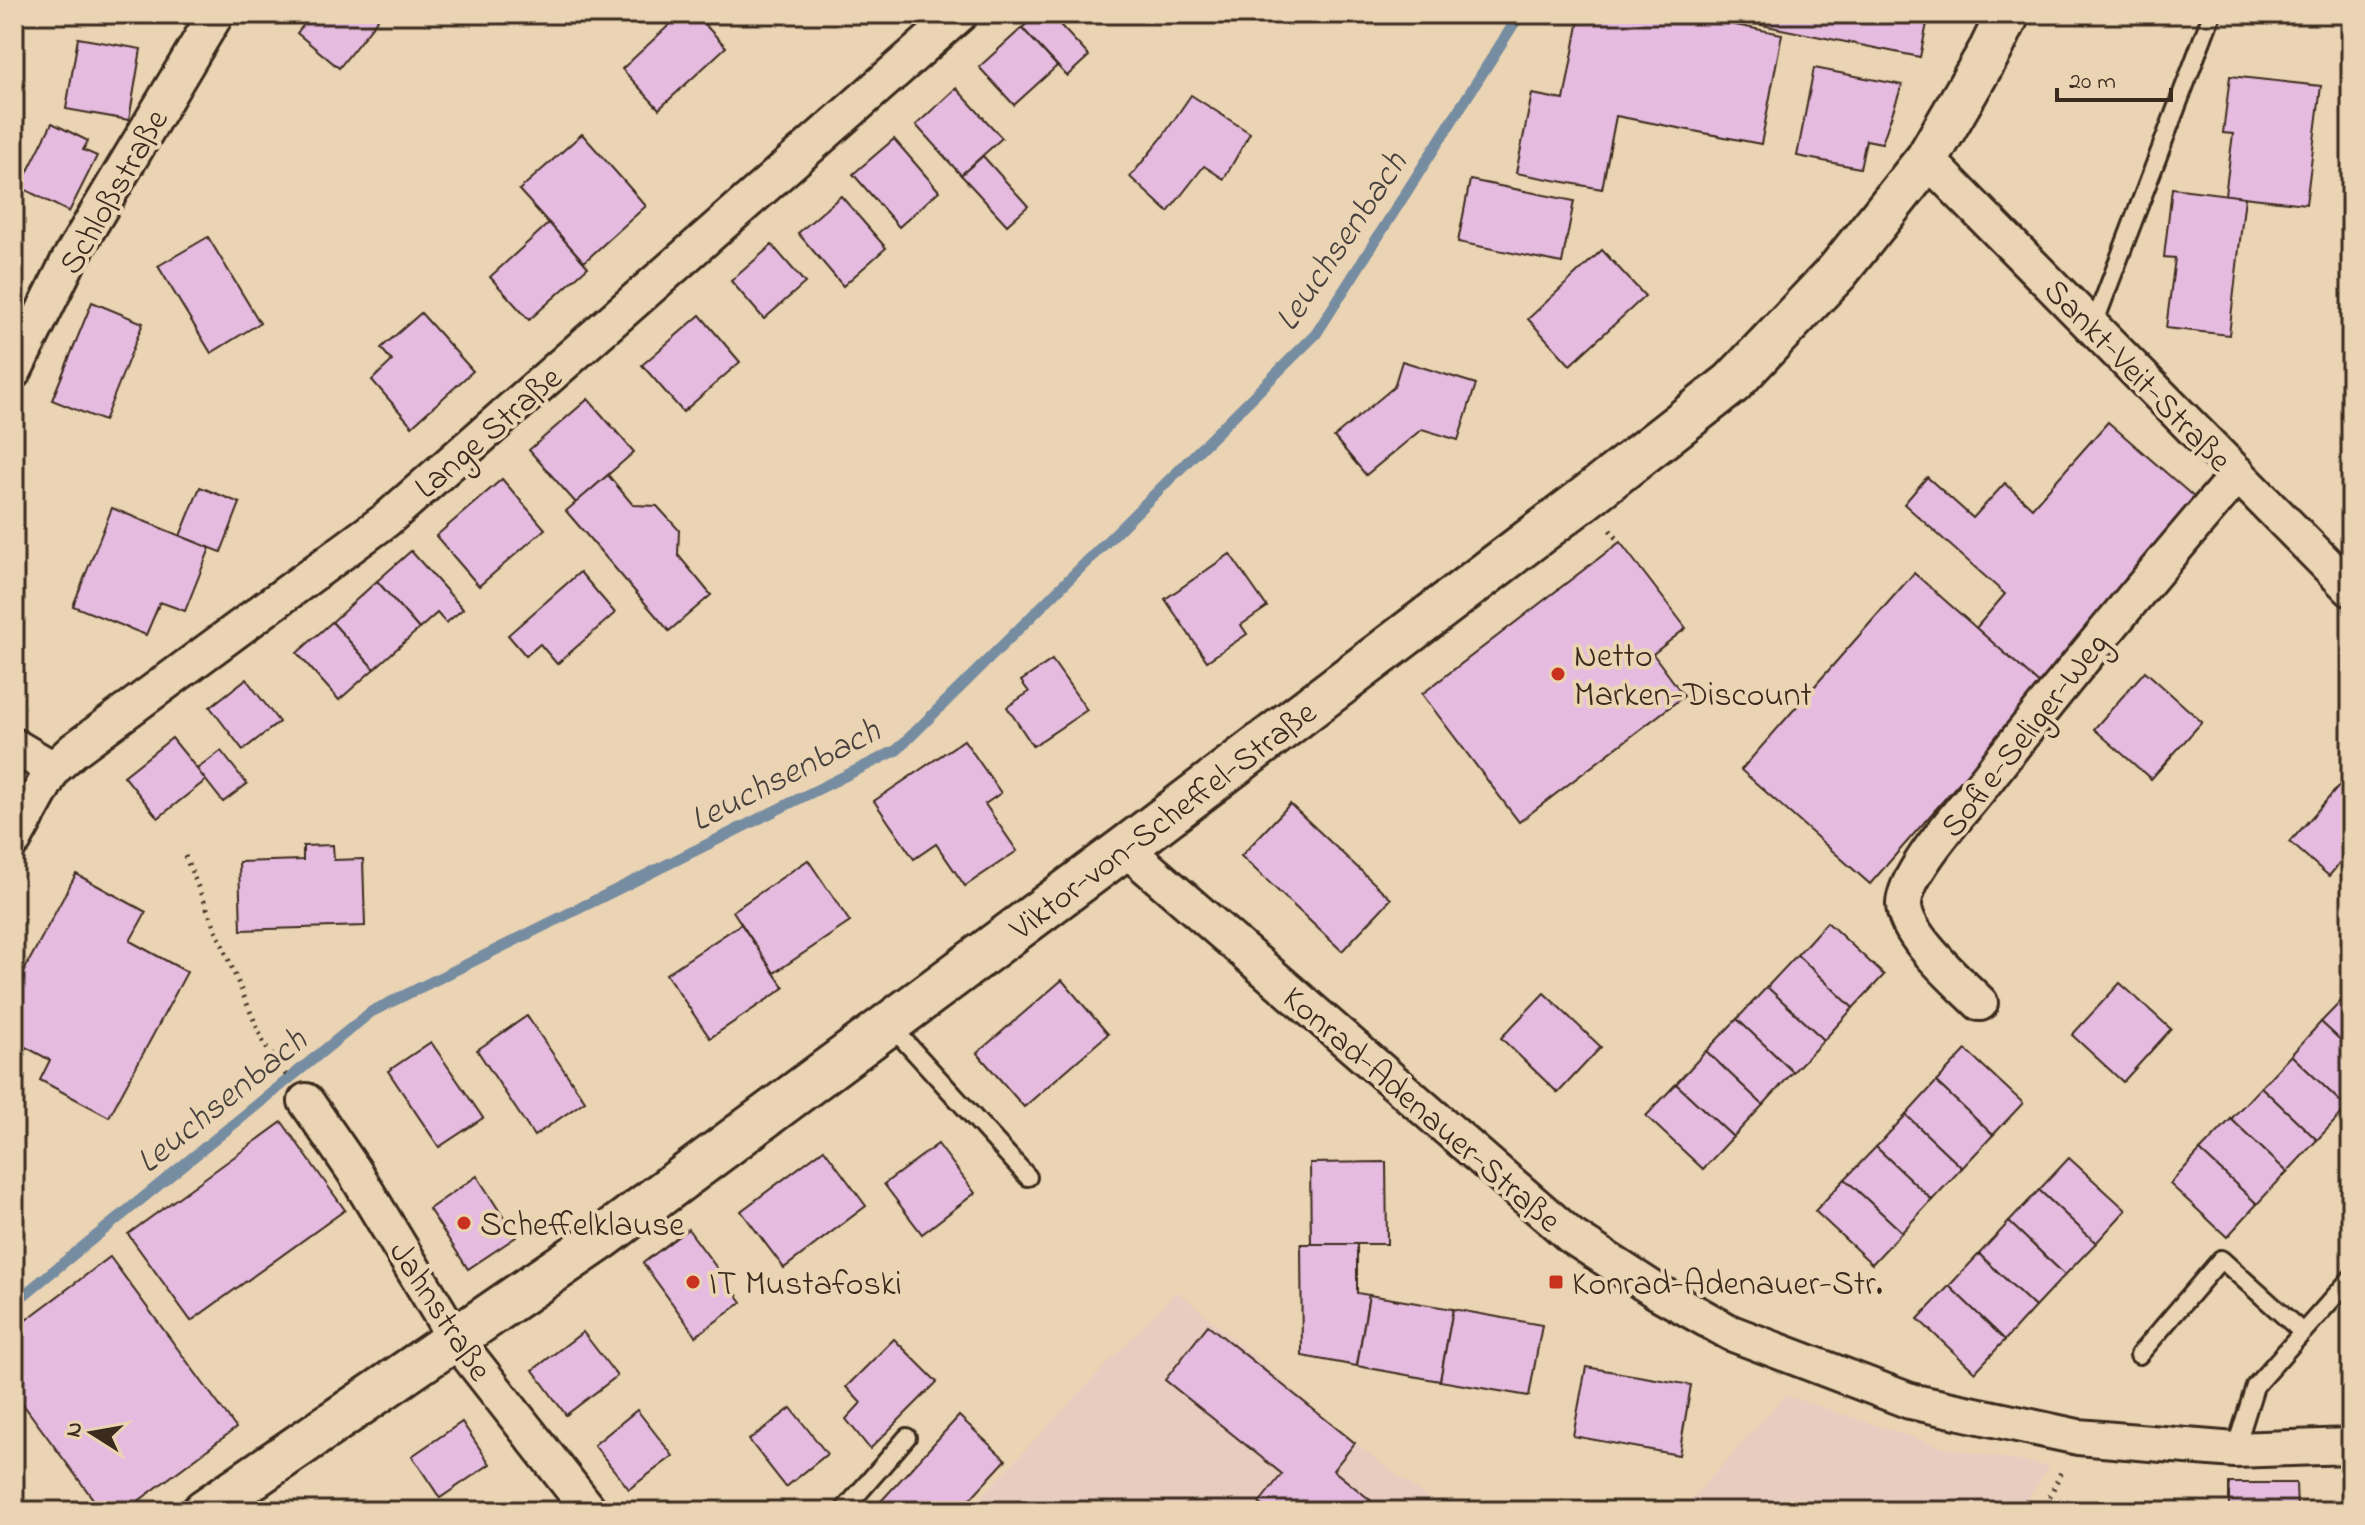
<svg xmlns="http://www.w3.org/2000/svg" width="2365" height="1525" font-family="'Indie Flower',sans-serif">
  <rect width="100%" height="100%" fill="#ead4b3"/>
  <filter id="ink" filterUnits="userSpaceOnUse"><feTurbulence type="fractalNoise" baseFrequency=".0125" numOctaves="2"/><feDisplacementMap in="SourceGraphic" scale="16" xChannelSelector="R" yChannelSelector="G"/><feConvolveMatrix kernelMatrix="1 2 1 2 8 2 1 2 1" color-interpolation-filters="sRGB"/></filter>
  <g filter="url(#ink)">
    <g fill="#e9ccc0">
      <path d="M1177,1291L1355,1443L1445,1511H967Z"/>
      <path d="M1785,1395L1945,1448L2049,1466L2020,1511H1681Z"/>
    </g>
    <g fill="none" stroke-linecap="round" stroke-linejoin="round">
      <path stroke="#768ca1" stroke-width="11" d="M14,1303L371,1012L897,750L1316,334L1520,14"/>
    </g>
    <g fill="#e6bbe0" stroke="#3b2a1e" stroke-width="2">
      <path d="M312,14H382L339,68L297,33Z"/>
      <path d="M681,14H695L726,47L659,109L622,69Z"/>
      <path d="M1037,14H1050L1089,56L1067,76L1022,28Z"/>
      <path d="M1580,14H1679L1782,34L1761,144L1616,116L1602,189L1516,173L1532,94L1564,100Z"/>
      <path d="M1728,14H1929L1920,57L1727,18Z"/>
      <path d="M1022,28L1057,66L1014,105L979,67Z"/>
      <path d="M78,38L141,49L129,120L66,109Z"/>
      <path d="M1814,68L1902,85L1882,143L1866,140L1860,168L1797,156Z"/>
      <path d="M2230,76L2321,86L2306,204L2225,195L2233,134L2223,133Z"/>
      <path d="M956,88L1002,138L961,175L916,125Z"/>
      <path d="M1191,95L1250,133L1224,179L1204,166L1168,212L1130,177L1161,139Z"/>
      <path d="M52,123L88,141L83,150L97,156L69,212L20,187Z"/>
      <path d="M582,134L646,206L584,262L519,190Z"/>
      <path d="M894,139L939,191L899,227L853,174Z"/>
      <path d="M983,156L1028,206L1007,225L961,175Z"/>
      <path d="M1470,180L1574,201L1562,263L1458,242Z"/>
      <path d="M2172,188L2245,197L2229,335L2166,328L2175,258L2164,257Z"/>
      <path d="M841,196L886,248L843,286L798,233Z"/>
      <path d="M549,223L588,267L529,320L490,277Z"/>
      <path d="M208,237L260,323L211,353L158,266Z"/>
      <path d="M772,245L805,283L764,319L731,281Z"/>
      <path d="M1602,250L1645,296L1570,365L1528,319Z"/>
      <path d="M92,302L143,323L104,421L52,400Z"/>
      <path d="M421,313L473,371L412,426L372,380L392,361L381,348Z"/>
      <path d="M700,315L740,362L683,412L642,365Z"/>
      <path d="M1402,361L1476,384L1458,440L1422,429L1366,475L1334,437L1394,387Z"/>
      <path d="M588,399L634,452L576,503L529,450Z"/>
      <path d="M2108,422L2203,505L2043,687L1976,628L2005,594L1904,504L1927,477L1973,518L2005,483L2032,508Z"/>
      <path d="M608,475L633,505L657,506L679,530L678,555L711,595L669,631L566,511Z"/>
      <path d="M502,479L545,529L479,586L436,536Z"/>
      <path d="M200,487L240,503L221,552L180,536Z"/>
      <path d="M112,508L210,548L185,611L160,602L146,635L73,606Z"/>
      <path d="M1620,542L1686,628L1653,654L1684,696L1519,822L1422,694Z"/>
      <path d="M411,551L463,609L446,623L437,613L419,629L377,581Z"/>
      <path d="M1230,554L1267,607L1241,625L1247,634L1207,661L1165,599Z"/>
      <path d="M580,572L615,613L557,664L540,644L526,656L508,635Z"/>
      <path d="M1914,573L2043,687L1870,884L1741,770Z"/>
      <path d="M377,581L419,629L374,669L332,622Z"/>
      <path d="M332,622L374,669L339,700L297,653Z"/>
      <path d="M1052,660L1087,710L1033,746L1007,707L1029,692L1021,681Z"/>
      <path d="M2145,671L2202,722L2151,779L2094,729Z"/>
      <path d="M246,679L279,722L243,750L210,707Z"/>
      <path d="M172,738L206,780L158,818L124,776Z"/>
      <path d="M964,740L1001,793L985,804L1017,851L965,886L936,844L914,859L874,801Z"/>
      <path d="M221,751L247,784L223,802L197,769Z"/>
      <path d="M2340,785L2351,795V850L2329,876L2290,842Z"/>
      <path d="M1290,804L1391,899L1342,951L1241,856Z"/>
      <path d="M333,845L334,860L363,859L365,926L241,930L239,862L303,860V846Z"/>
      <path d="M808,860L850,922L774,973L733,911Z"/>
      <path d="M76,874L146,912L130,941L187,972L109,1117L40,1080L50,1060L14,1041V989Z"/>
      <path d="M1827,922L1884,975L1853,1008L1797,955Z"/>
      <path d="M741,924L784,988L710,1038L666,974Z"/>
      <path d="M1797,955L1853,1008L1824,1040L1767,987Z"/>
      <path d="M1062,980L1108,1034L1024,1107L977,1053Z"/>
      <path d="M2120,983L2171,1029L2123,1082L2072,1035Z"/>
      <path d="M1767,987L1824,1040L1793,1072L1737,1019Z"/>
      <path d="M2351,991V1050L2321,1022Z"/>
      <path d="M1544,993L1601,1047L1558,1093L1501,1038Z"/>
      <path d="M527,1016L585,1101L534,1136L477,1050Z"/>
      <path d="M1737,1019L1793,1072L1763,1105L1706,1051Z"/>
      <path d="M2321,1022L2351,1050V1104L2347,1108L2291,1055Z"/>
      <path d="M431,1042L483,1118L439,1147L388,1071Z"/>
      <path d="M1966,1050L2023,1103L1993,1135L1936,1082Z"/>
      <path d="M1706,1051L1763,1105L1733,1137L1676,1084Z"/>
      <path d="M2291,1055L2347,1108L2317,1140L2261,1087Z"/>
      <path d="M1936,1082L1993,1135L1962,1168L1906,1115Z"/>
      <path d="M1676,1084L1733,1137L1703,1169L1646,1116Z"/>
      <path d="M2261,1087L2317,1140L2287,1172L2231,1119Z"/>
      <path d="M1906,1115L1962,1168L1932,1200L1876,1147Z"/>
      <path d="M2231,1119L2287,1172L2257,1204L2200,1151Z"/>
      <path d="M282,1122L345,1210L191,1321L128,1234Z"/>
      <path d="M938,1144L975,1193L922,1234L884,1184Z"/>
      <path d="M1876,1147L1932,1200L1902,1232L1845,1179Z"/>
      <path d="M824,1149L866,1206L784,1268L741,1211Z"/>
      <path d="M2200,1151L2257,1204L2227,1237L2170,1184Z"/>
      <path d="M2069,1158L2126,1210L2096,1243L2039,1190Z"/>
      <path d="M1386,1162L1387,1244H1311L1310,1163Z"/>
      <path d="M477,1176L516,1237L468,1269L429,1209Z"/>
      <path d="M1845,1179L1902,1232L1872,1264L1815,1211Z"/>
      <path d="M2039,1190L2096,1243L2065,1275L2009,1222Z"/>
      <path d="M2009,1222L2065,1275L2035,1307L1979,1254Z"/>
      <path d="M688,1229L742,1302L696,1336L643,1263Z"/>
      <path d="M1301,1244H1357V1293L1369,1295L1357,1366L1302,1356Z"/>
      <path d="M1979,1254L2035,1307L2005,1340L1949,1286Z"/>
      <path d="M110,1257L236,1428L125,1511H102L14,1392V1329Z"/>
      <path d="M1949,1286L2005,1340L1975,1372L1918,1319Z"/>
      <path d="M1369,1295L1453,1309L1440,1381L1357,1366Z"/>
      <path d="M1453,1309L1542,1325L1529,1396L1440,1381Z"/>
      <path d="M1208,1325L1355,1443L1333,1470L1384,1511H1269L1259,1503L1282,1474L1165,1380Z"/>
      <path d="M583,1332L617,1376L566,1415L533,1370Z"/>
      <path d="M894,1339L937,1382L870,1449L846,1419L861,1403L846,1387Z"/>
      <path d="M1586,1367L1691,1385L1679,1455L1573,1436Z"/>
      <path d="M791,1408L827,1454L786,1487L749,1440Z"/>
      <path d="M637,1410L673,1456L629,1489L594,1445Z"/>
      <path d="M959,1416L1006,1460L959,1511H872Z"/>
      <path d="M462,1422L490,1464L440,1498L412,1456Z"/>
      <path d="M2229,1483H2296L2297,1510L2229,1509Z"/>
      <path d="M708,1502L716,1511H697Z"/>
    </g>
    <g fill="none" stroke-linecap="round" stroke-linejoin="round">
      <defs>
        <g id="service">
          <path d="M2093,327L2212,14"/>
          <path d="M890,1025L1028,1177"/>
          <path d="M2139,1355L2221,1259L2302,1332"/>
          <path d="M2235,1450L2255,1386L2351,1278"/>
          <path d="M843,1511L907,1437"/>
        </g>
        <g id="minor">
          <path d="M1927,159L2351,589"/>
          <path d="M14,371L68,262L216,14"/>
          <path d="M14,746L53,769"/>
          <path d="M14,840L53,769L74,750L386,520L960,14"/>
          <path d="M1125,848L1571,1236L1656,1291L1731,1333L1910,1401L2078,1437L2235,1450L2351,1446"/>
          <path d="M1980,1003C1958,981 1904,935 1904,904C1905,872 1962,811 1983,784C2065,678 2151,576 2238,474"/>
          <path d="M306,1101L354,1171L456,1340L590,1511"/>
        </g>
        <path id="tertiary" d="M204,1511L602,1238L1125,848L1584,499L1732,383L1837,272L1927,159L1991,49L2008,14"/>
      </defs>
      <use href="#service" stroke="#3b2a1e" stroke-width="22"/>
      <use href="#minor" stroke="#3b2a1e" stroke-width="40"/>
      <use href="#tertiary" stroke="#3b2a1e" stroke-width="48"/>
      <g stroke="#3b2a1e" stroke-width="5" stroke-dasharray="2 6" stroke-linecap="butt">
        <path d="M1610,530L1620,542"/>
        <path d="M185,856L264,1044L286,1075"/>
        <path d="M2043,1511L2062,1470"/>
      </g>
      <use href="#service" stroke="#ead4b3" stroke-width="16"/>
      <use href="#minor" stroke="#ead4b3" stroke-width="34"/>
      <use href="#tertiary" stroke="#ead4b3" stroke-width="42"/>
    </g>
  </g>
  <g fill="#c8321e" stroke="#ead4b3" stroke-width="3">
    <circle cx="1558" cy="674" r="8"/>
    <circle cx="464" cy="1223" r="8"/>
    <circle cx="693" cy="1282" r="8"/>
    <rect x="1548" y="1274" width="16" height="16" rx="4"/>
  </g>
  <g text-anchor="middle" stroke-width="8" stroke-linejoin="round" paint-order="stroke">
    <g font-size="34" fill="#3b2a1e" stroke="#ead4b3">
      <text transform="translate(112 191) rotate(-60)" y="12">Schloßstraße</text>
      <text transform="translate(2139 374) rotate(46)" y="12">Sankt-Veit-Straße</text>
      <text transform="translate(487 431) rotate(-41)" y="12">Lange Straße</text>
      <text transform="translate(2023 734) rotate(-52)" y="12">Sofie-Seliger-Weg</text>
      <text transform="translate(1162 819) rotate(-37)" y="12">Viktor-von-Scheffel-Straße</text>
      <text transform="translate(1423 1108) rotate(41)" y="12">Konrad-Adenauer-Straße</text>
      <text transform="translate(442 1310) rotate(57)" y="12">Jahnstraße</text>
    </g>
    <g font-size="34" fill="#3b2a1e" stroke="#ead4b3" text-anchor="start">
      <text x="1574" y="666">Netto<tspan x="1574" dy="39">Marken-Discount</tspan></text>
      <text x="480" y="1235">Scheffelklause</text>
      <text x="709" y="1294">IT Mustafoski</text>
      <text x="1572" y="1294">Konrad-Adenauer-Str.</text>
    </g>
    <g font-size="36" font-style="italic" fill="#4a423f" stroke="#ead4b3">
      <text transform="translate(1339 240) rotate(-56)" y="13">Leuchsenbach</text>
      <text transform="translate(784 773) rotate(-27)" y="13">Leuchsenbach</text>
      <text transform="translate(220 1099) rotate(-39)" y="13">Leuchsenbach</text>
    </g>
  </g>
  <rect width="2365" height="1525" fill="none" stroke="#ead4b3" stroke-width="48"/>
  <rect x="24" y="24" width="2317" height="1477" fill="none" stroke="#3b2a1e" stroke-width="3" filter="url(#ink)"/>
  <g transform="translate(92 1433) rotate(281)" stroke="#ead4b3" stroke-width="6" paint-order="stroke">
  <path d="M0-6L14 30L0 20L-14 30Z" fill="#3b2a1e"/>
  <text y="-12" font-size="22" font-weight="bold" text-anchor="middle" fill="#3b2a1e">N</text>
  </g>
  <path d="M2057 88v12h114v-12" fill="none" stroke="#3b2a1e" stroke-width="4"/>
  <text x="2069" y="88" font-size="24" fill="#3b2a1e" stroke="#ead4b3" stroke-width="6" paint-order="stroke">20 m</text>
</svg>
